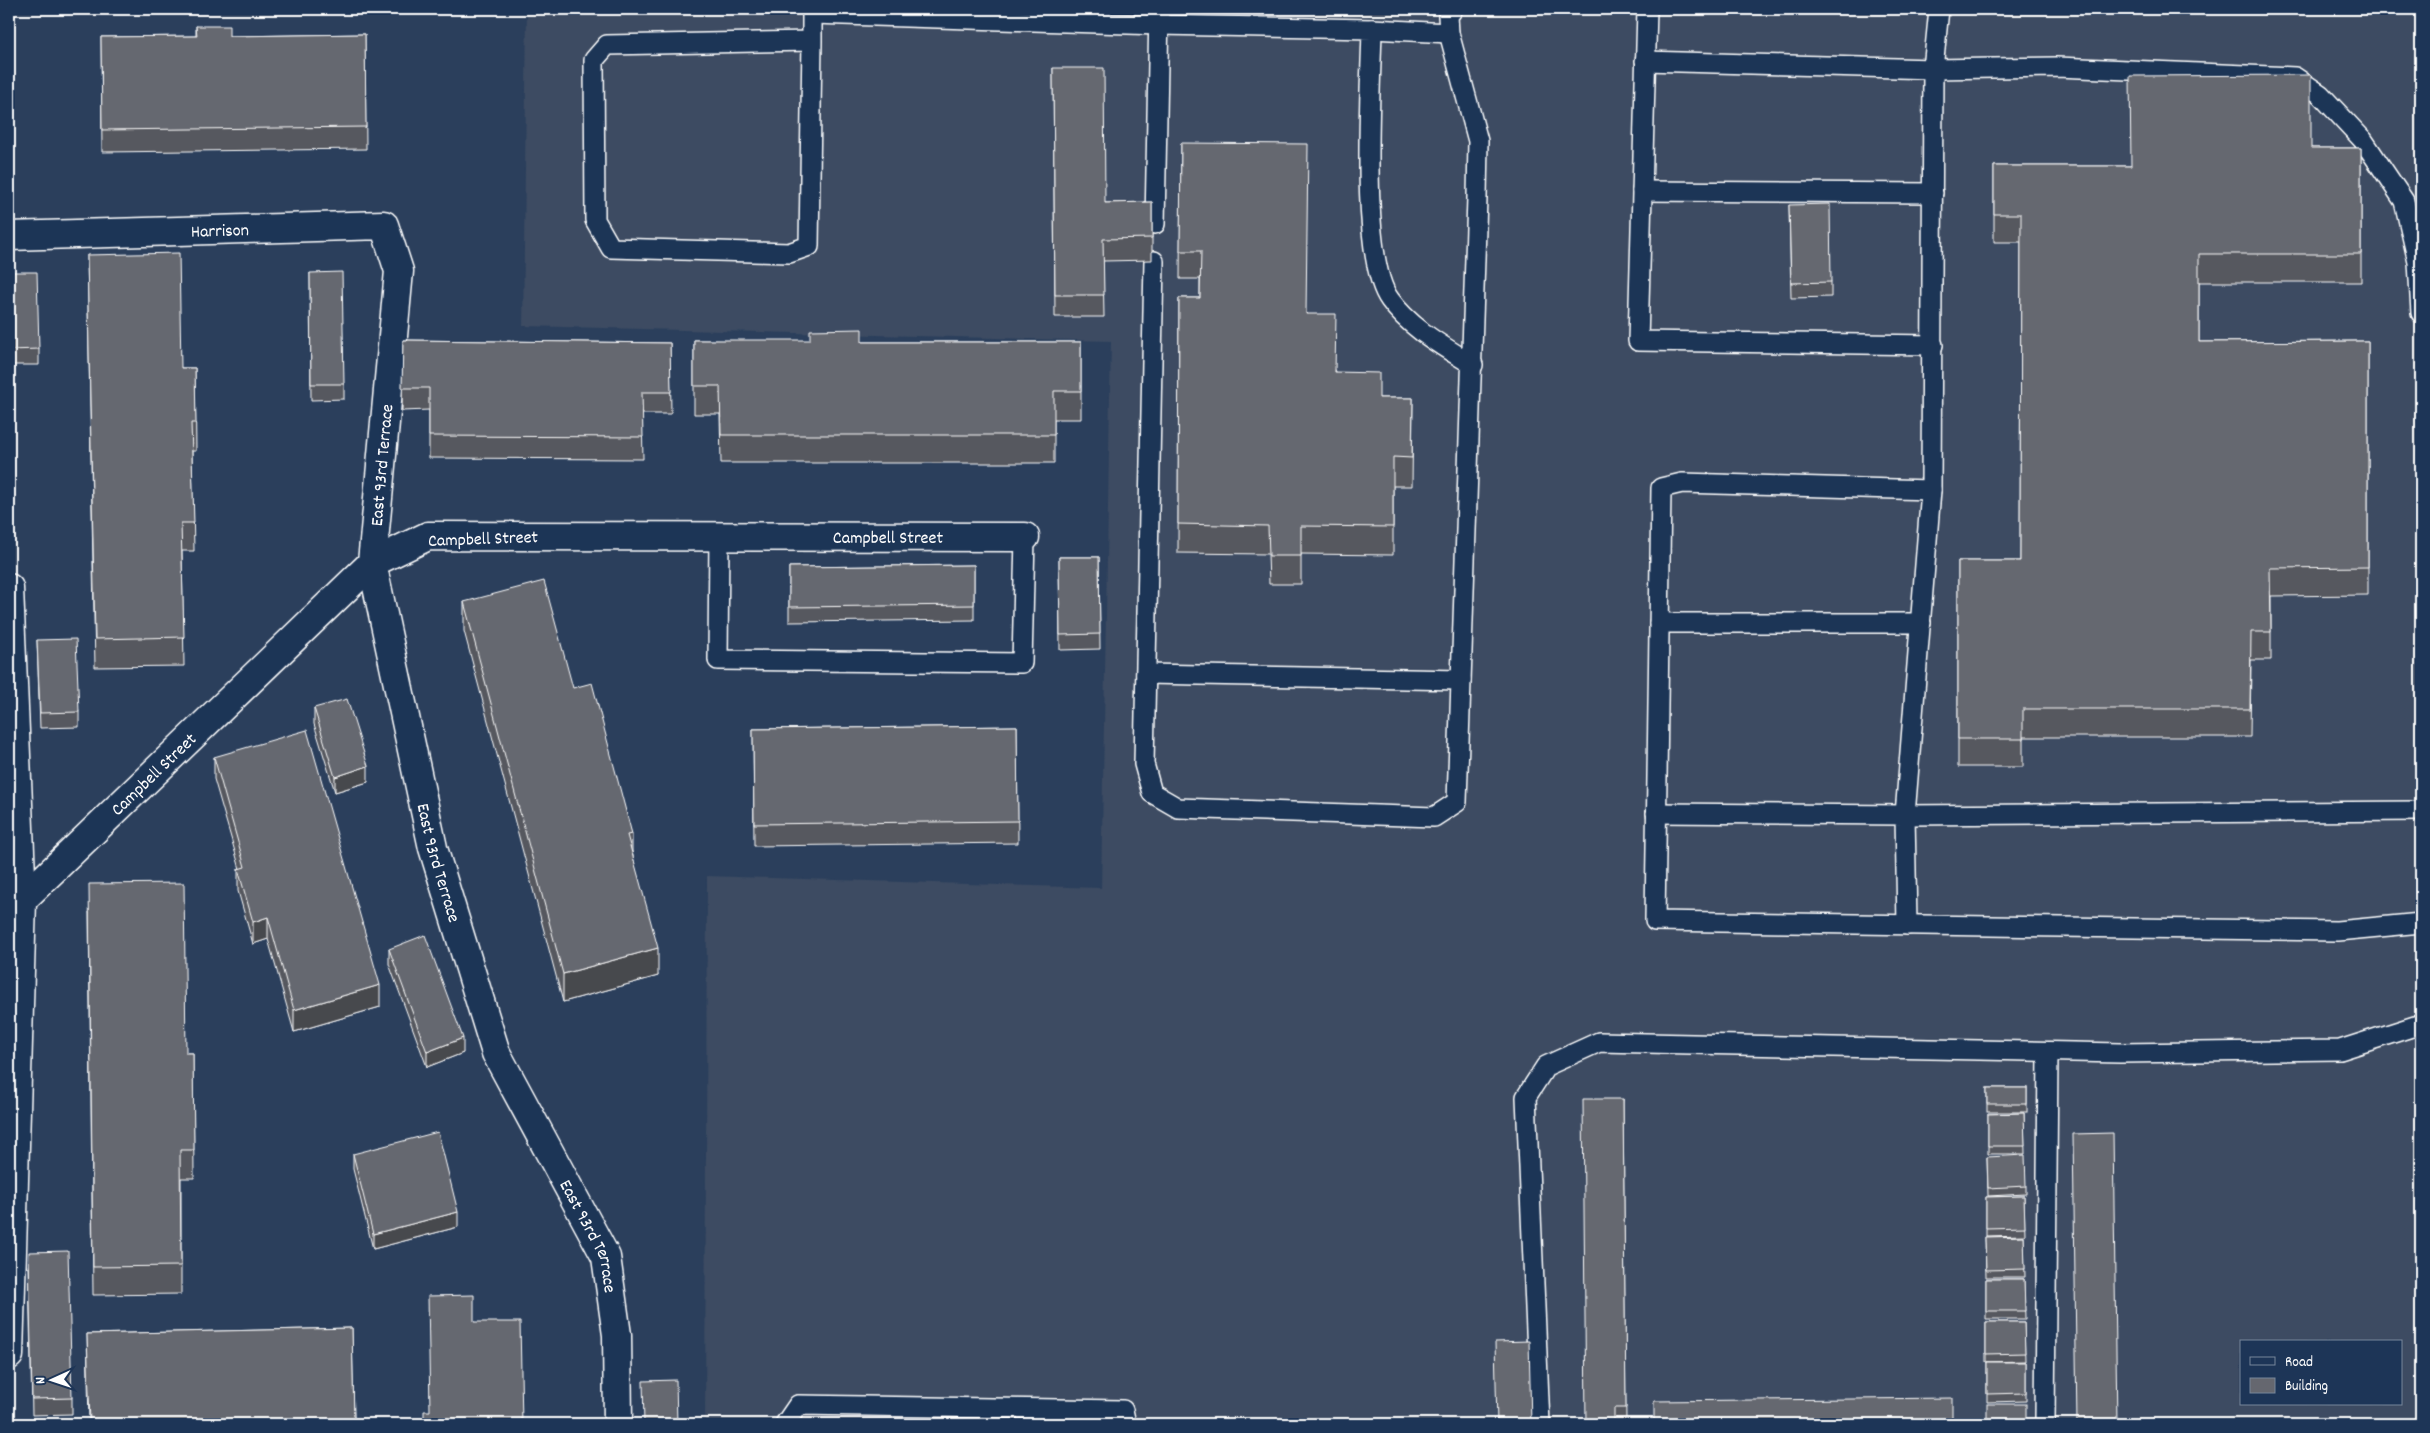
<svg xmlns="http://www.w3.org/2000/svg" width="2430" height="1433" font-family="Dekko,sans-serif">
  <rect width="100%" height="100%" fill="#2b3f5c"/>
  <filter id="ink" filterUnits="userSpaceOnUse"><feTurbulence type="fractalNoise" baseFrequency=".02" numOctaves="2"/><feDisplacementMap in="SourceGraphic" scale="10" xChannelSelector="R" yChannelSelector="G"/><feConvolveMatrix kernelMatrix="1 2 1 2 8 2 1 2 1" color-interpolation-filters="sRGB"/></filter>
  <g filter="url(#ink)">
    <path fill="#3c4b62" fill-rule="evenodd" d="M527,9H2421V1424H705L707,876L1101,888L1111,341L523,326ZM2241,1342H2401V1404H2241Z"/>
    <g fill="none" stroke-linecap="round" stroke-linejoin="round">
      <defs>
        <g id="lane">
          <path d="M1647,9L1638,341L1933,345"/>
          <path d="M1939,9L1933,69L2057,67L2295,77L2320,94L2363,140L2404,201L2418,262L2421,313"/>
          <path d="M812,14L1159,25L1372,29C1371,85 1359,259 1390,300C1411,329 1443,346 1473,365"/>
          <path d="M1372,29L1449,33"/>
          <path d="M812,41L607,45L594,60L595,220L611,248L789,253L809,246L812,41V9"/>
          <path d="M1645,61L1933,69L1931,490L1682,483L1661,488L1655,921L2337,931L2421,923"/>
          <path d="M1642,191L1933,193"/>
          <path d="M1155,224L1159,9"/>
          <path d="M1154,261L1144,764L1152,793L1178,808L1434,817L1457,802L1477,198L1478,141L1449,33L1448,16L1453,9"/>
          <path d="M1931,490L1905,815L2421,811"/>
          <path d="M719,536L718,660L1022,663L1025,537"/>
          <path d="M1659,623H1921"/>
          <path d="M1146,674L1461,680"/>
          <path d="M1656,813L1905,815L1907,925"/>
          <path d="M785,1424L798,1405L1123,1410L1126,1424"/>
          <path d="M1540,1424L1526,1097L1546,1066L1599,1042L2120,1053L2340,1050L2421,1024"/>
          <path d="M2045,1424L2048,1052"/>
        </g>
        <g id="street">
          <path id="s1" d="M9,236L384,225L399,271L372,563L433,848L496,1053L606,1257L617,1335L618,1424"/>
          <path d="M9,588L22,900L9,1355"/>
          <path id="s2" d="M22,900L372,563L428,536L1025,537"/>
        </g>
      </defs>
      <use href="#lane" stroke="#fff" stroke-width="22"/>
      <use href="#street" stroke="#fff" stroke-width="31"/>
      <use href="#lane" stroke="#1d3557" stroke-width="19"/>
      <use href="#street" stroke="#1d3557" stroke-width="28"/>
    </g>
    <g fill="#57595f" stroke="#fff">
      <path d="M196,26L229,36L365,34L366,149L102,152L101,37L196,36Z"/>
      <path d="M1053,68L1105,203L1152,202V260L1103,261L1104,317H1055Z"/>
      <path d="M1181,143L1307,314L1336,372L1379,398H1413L1412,486H1393V555L1301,554V584H1269L1268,554L1178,553L1179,298H1200V279H1180Z"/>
      <path d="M2311,148H2361V282H2199V342L2368,341V595L2271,596V660H2251L2250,737H2023V767H1958V561H2020L2021,242H1994V166H2130Z"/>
      <path d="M1789,205L1831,282V297L1791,298Z"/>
      <path d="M87,255L181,368H195L196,451H192L194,551H182L184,666L95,667Z"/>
      <path d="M9,272L39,349V365H9Z"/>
      <path d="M310,273L344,384V399L311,400Z"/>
      <path d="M403,340L670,343L671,414H642L643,459L429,458V410L402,411Z"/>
      <path d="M694,340L862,342H1081V419H1054V463H721L720,414H694Z"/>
      <path d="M1059,557H1099L1100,649L1060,650Z"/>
      <path d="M974,565V620L789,622V567Z"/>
      <path d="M464,602L573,688L632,834V851L658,976L563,1002L464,631Z"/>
      <path d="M37,640L79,712V727L40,728Z"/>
      <path d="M314,708L368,782L335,792L314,724Z"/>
      <path d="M1017,726L1018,843L754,846L753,729Z"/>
      <path d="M214,757L380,1007L294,1032L268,939L253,944L238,891V869H240L214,779Z"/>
      <path d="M89,912L186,1053H193L194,1178H181V1294L93,1295Z"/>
      <path d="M389,949L463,1053L427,1067L389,964Z"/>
      <rect x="1987" y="1088" width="40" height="24"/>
      <path d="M1623,1099L1626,1424H1586Z"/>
      <path d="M2024,1113L2025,1154H1988V1114Z"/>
      <path d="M353,1154L458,1227L373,1249L353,1169Z"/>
      <path d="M1987,1157L2026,1186V1194L1988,1196Z"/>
      <path d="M2024,1196L2025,1235L1986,1236V1197Z"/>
      <path d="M2024,1236L2025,1277H1986L1985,1237Z"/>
      <path d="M29,1267L72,1398V1414L32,1415Z"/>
      <path d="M1986,1279H2024L2025,1319H1986Z"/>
      <path d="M1986,1322H2024L2025,1361L1986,1362Z"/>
      <path d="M352,1328L354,1424H89L87,1334Z"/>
      <path d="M1987,1362H2026V1401L1987,1402Z"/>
    </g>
    <g fill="#47484e" stroke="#fff">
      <path d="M368,766V782L335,792V777Z"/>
      <path d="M268,917V939L253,944V922Z"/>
      <path d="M658,948V976L563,1002V974Z"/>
      <path d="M380,985V1007L294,1032V1010Z"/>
      <path d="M463,1038V1053L427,1067V1052Z"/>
      <path d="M458,1212V1227L373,1249V1234Z"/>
    </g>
    <g fill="#65676f" stroke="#fff">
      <path d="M196,26H229V36L365,34L366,127L102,130L101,37L197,36Z"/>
      <path d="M1053,68H1104L1105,203L1152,202V238L1103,239L1104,295H1055Z"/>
      <path d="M2311,75V148H2361V254H2199V342L2368,341V567L2270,568L2271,632H2251L2250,709H2023V739H1958V561H2020L2021,214H1994V166H2131L2130,76Z"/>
      <path d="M1181,143L1308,144L1306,314H1336L1335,372L1379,373V398H1413L1412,458L1393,457V527L1301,526V556H1269L1268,526L1178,524L1179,298H1200L1201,251H1180Z"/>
      <path d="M1830,204L1831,282L1791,283L1789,205Z"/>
      <path d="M179,253L181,368H195L196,423H191L194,523H181L184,637L95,639L87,255Z"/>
      <path d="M9,272H37L39,349L9,350Z"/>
      <path d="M342,272L344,384H311L310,273Z"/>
      <path d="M862,329V342H1081V391H1054V435H721L720,386H694V340H810V330Z"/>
      <path d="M403,340L670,343L671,392H642L643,437L429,436V388H402Z"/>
      <path d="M1059,557H1099L1100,634L1060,635Z"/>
      <path d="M974,565V605L789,607V567Z"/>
      <path d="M544,581L573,688L592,683L632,834L627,835L658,948L563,974L464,602Z"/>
      <path d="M76,639L79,712L40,713L37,640Z"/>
      <path d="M347,699L368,766L335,777L314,708Z"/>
      <path d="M1017,726L1018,821L754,824L753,729Z"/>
      <path d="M307,730L380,985L294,1010L268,917L253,922L238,869L245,867L214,757Z"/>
      <path d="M184,883L186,1053H193L194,1150H180L181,1266L93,1267L89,884Z"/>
      <path d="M425,935L463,1038L427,1052L389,949Z"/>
      <rect x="1987" y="1088" width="40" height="16"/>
      <path d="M1583,1099H1623L1626,1408H1614V1424H1586Z"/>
      <path d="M2024,1113L2025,1146H1988V1114Z"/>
      <path d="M438,1132L458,1212L373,1234L353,1154Z"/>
      <path d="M2113,1133L2117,1424H2077L2073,1134Z"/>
      <path d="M2025,1155L2026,1186L1988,1188L1987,1157Z"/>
      <path d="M2024,1196L2025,1227L1986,1228V1197Z"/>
      <path d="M2024,1236L2025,1269L1986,1270L1985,1237Z"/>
      <path d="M68,1251L72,1398L32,1399L29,1252Z"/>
      <path d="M1986,1279H2024L2025,1311H1986Z"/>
      <path d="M474,1295V1322H520L522,1424H424V1411H430L428,1296Z"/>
      <path d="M1986,1322H2024L2025,1353L1986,1354Z"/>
      <path d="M352,1328L354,1420L223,1424H90L87,1334Z"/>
      <path d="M1529,1341L1531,1424H1497L1495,1342Z"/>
      <path d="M1987,1362H2026V1393L1987,1394Z"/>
      <path d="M676,1380L677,1424H644L643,1381Z"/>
      <path d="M1952,1398V1424H1654V1401Z"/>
      <rect x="1987" y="1404" width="39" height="20"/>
    </g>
  </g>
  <g text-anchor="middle" stroke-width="4.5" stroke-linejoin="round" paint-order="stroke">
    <g font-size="18" fill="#fff" stroke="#1d3557">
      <text dy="6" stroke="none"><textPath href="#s1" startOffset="211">Harrison</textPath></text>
      <text transform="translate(381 465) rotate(-85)" y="6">East 93rd Terrace</text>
      <text dy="6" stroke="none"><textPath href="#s2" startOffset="1008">Campbell Street</textPath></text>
      <text transform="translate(483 538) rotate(-2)" y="6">Campbell Street</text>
      <text dy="6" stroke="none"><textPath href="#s2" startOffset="182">Campbell Street</textPath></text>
      <text dy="6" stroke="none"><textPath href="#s1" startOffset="1024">East 93rd Terrace</textPath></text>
      <text dy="6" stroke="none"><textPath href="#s1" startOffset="1429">East 93rd Terrace</textPath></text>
    </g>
  </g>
  <rect width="2430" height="1433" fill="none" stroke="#1d3557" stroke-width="30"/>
  <rect x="15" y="15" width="2400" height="1403" fill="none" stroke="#fff" stroke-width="2" filter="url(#ink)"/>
  <rect x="2240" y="1340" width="162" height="65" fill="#1d3557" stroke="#77869a"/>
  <rect x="2250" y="1357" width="25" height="8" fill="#1d3557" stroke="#77869a"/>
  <text x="2285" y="1366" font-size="15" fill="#ffffff">Road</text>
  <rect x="2250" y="1378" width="25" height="15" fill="#65676f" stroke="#77869a"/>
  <text x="2285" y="1390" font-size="15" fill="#ffffff">Building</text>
  <g transform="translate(52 1380) rotate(267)" stroke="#1d3557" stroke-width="4" paint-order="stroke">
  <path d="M0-4L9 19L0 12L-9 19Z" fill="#ffffff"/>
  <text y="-8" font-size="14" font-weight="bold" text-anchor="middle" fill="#ffffff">N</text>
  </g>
</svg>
